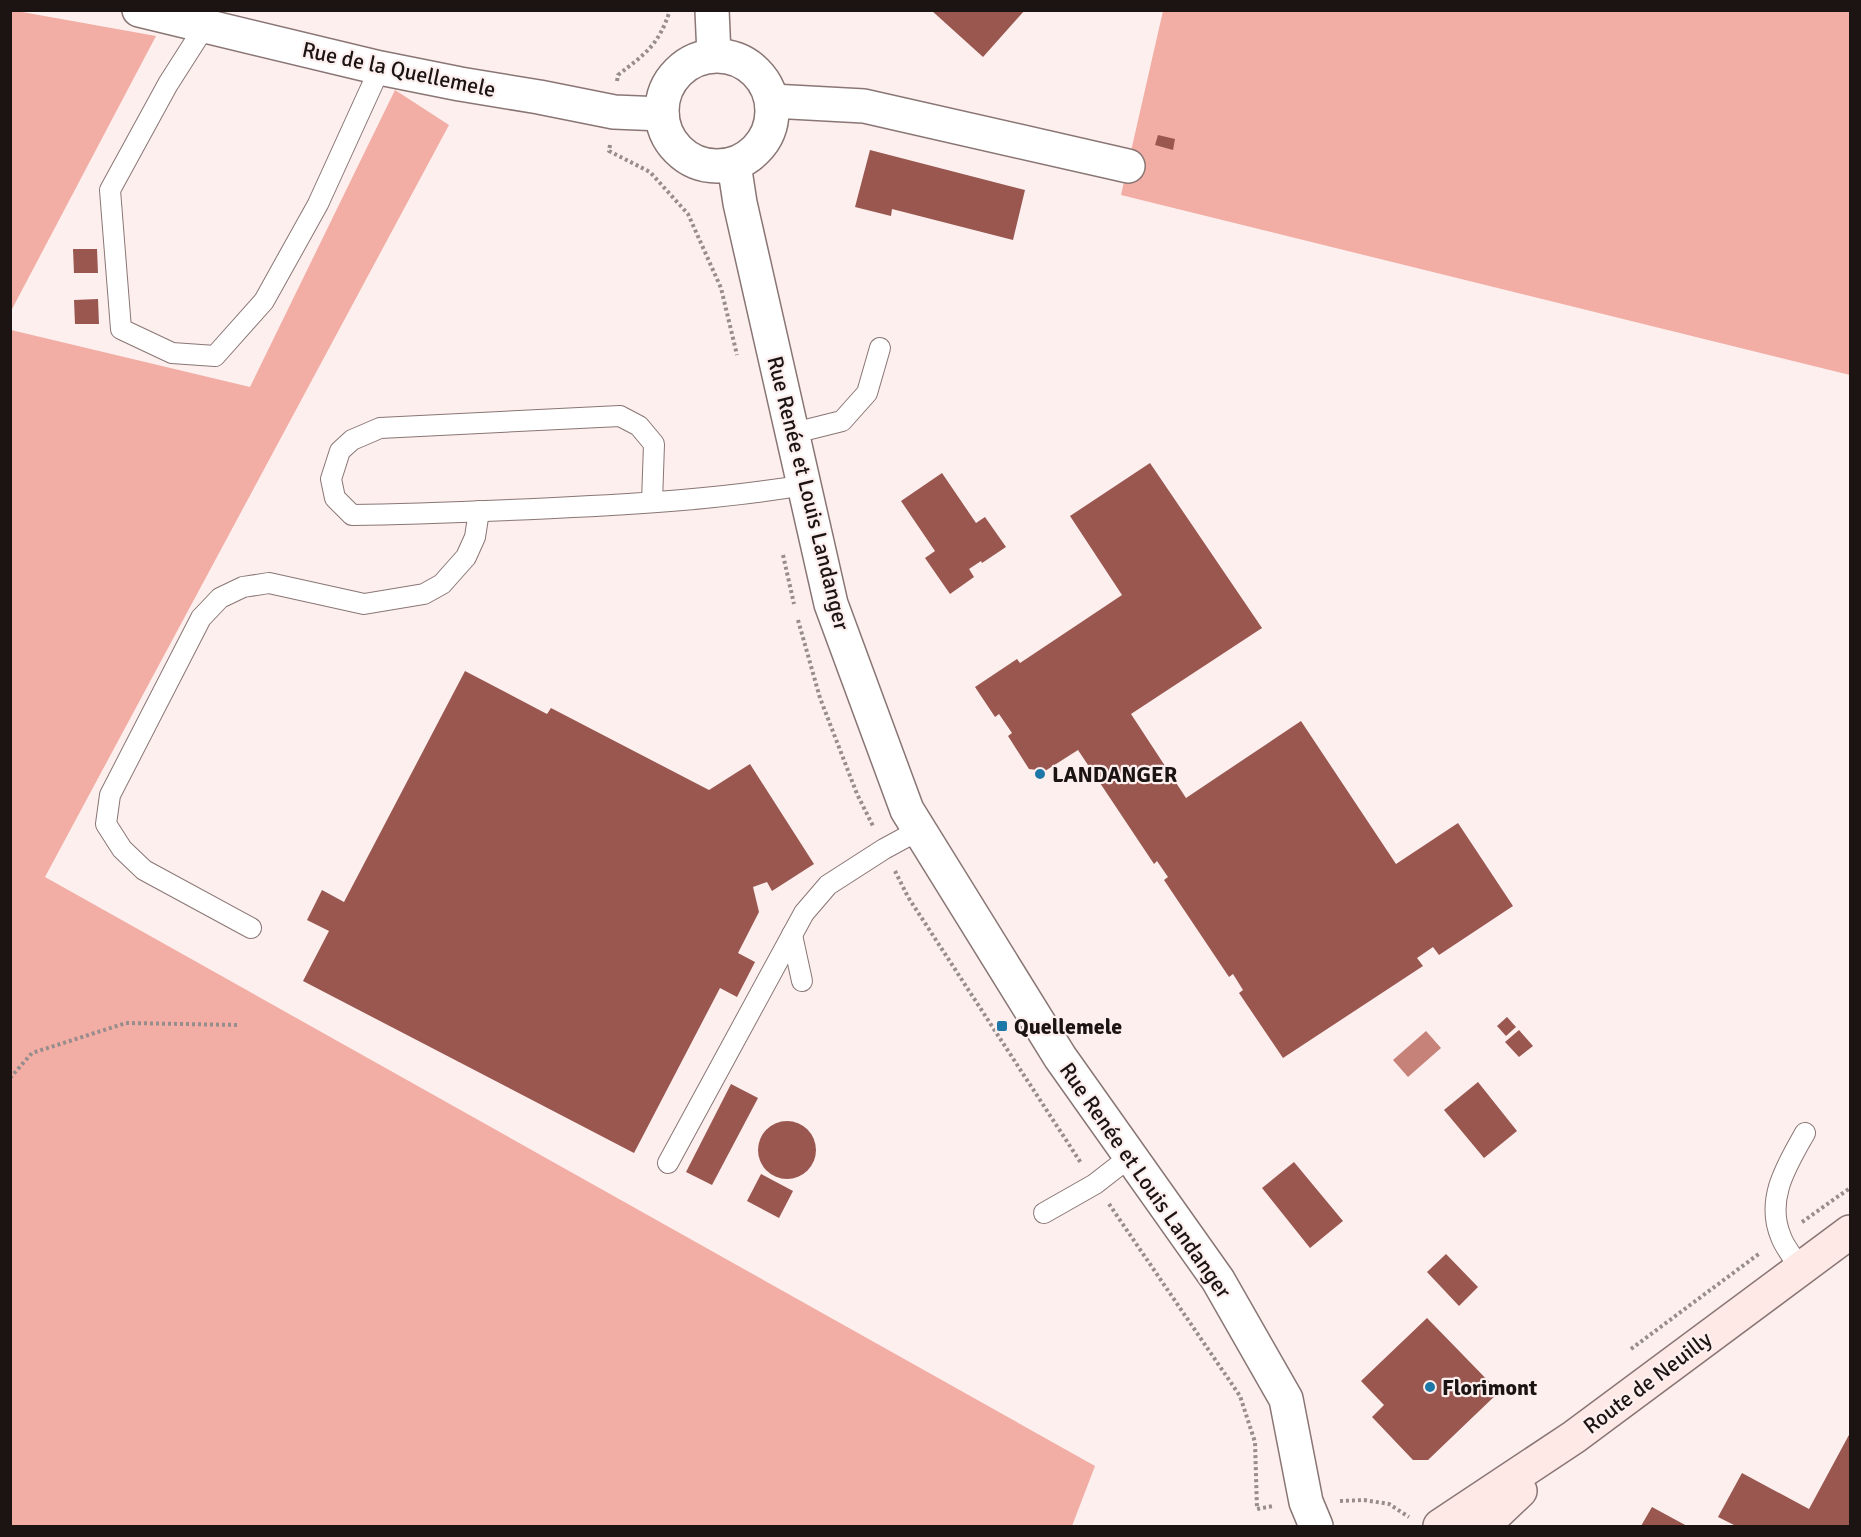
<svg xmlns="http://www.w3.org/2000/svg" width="1861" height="1537" font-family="Signika,sans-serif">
  <rect width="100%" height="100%" fill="#fcefee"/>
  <g fill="#f2ada4">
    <path d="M11,10L156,36L11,311L10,11Z"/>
    <path d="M1163,11H1850V375L1121,195Z"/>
    <path d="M395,90L449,125L45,877L1095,1466L1072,1526H11V330L250,387Z"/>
  </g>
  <path fill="#c68179" d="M1426,1031L1441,1048L1408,1077L1393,1060Z"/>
  <g fill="#995750">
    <path d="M931,10H1025L983,57Z"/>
    <path d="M1158,135L1175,139L1173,150L1155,145Z"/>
    <path d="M870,150L1025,190L1013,240L892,209L891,216L855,207Z"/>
    <path d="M73,249H97L98,273H74Z"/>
    <path d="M98,299L99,324H75L74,300Z"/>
    <path d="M1150,463L1262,628L1131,714L1186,798L1301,721L1396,864L1458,823L1513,906L1439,955L1433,947L1417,958L1423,966L1283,1058L1239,993L1243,990L1233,974L1229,977L1164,880L1168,877L1157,861L1154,864L1078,750L1045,771L1029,769L1008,736L1012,733L999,714L995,717L975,687L1017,659L1020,663L1122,595L1070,516Z"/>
    <path d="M942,473L976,523L985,517L1006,547L982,563L981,561L969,569L974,577L950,594L925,558L935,551L901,501Z"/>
    <path d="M465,671L547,714L551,708L709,790L750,764L814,864L772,891L767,882L753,887L759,912L738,953L755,962L737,997L720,988L634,1153L303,981L329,931L307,920L322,890L344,902Z"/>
    <path d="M1507,1017L1516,1027L1506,1036L1497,1026Z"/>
    <path d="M1519,1030L1533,1046L1519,1057L1505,1042Z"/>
    <path d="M1478,1082L1517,1131L1484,1158L1444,1110Z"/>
    <path d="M731,1084L758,1098L712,1185L686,1172Z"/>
    <circle cx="787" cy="1150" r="29"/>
    <path d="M1294,1162L1343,1221L1310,1248L1262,1188Z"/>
    <path d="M761,1174L793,1191L779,1218L747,1201Z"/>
    <path d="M1446,1254L1478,1287L1459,1306L1427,1272Z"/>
    <path d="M1427,1318L1499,1392L1428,1460H1413L1372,1417L1384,1405L1361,1381Z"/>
    <path d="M1850,1433V1526H1736L1718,1517L1742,1473L1809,1509Z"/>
    <path d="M1652,1507L1687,1526H1641Z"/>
  </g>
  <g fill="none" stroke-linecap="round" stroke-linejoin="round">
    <defs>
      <g id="lane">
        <path d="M205,26L168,84L110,190L121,329L172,353L215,356L264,301L318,204L380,68"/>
        <path d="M794,433L842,421L867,393L880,348"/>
        <path d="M652,502L654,444L639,426L620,416L380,428L352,440L340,451L331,479L335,498L352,515C419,514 486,511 554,508C637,504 722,499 805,485"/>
        <path d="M251,928L144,870L122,849L106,824L110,795L201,618L220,598L243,587L269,583L364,604L424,594L442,584L466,557L475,537L479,511"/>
        <path d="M792,935L802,981"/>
        <path d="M668,1163L804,913L828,885L884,849L919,830"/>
        <path d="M1044,1213L1095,1184L1131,1156"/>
        <path d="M1800,1268C1794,1258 1785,1248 1781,1237C1765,1199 1787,1165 1805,1133"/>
      </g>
      <g id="street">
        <path d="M139,10L380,68L460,84L539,97L614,112L662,114"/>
        <path d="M712,10L714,55"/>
        <circle cx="717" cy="111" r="55"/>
        <path d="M772,101L864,106L1128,166"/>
        <path d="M734,164L740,203L831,604L907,810L1060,1057L1218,1280L1286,1399L1306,1502L1316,1526"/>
      </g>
      <g id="secondary">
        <path d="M1440,1526L1574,1437L1850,1232"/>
        <path d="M1483,1526L1520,1491"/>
      </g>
    </defs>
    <use href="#lane" stroke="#897674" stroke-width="22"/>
    <use href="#street" stroke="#897674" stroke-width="36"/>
    <use href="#secondary" stroke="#897674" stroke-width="36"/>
    <g stroke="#978d8c" stroke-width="4" stroke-dasharray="3 3" stroke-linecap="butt">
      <path d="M617,81L618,75C645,54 659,45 670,10"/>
      <path d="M610,145L609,151L650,172L688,214L721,288L737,355"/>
      <path d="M783,555L794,604"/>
      <path d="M798,620L820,698L857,794L873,826"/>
      <path d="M895,871L908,897L1081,1163"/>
      <path d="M10,1078L32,1053L126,1023L239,1025"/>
      <path d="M1109,1204L1240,1396L1255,1442L1257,1509L1273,1506"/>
      <path d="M1802,1222L1850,1188"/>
      <path d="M1631,1349L1760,1253"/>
      <path d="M1340,1501L1364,1500L1389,1504L1409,1517"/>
    </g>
    <use href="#lane" stroke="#fff" stroke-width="20"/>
    <use href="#street" stroke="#fff" stroke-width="33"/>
    <use href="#secondary" stroke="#fee9e7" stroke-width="33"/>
  </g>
  <g fill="#1e78a7" stroke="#fcefee" stroke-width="2">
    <circle cx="1040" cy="774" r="6"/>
    <rect x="996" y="1020" width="12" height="12" rx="3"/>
    <circle cx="1430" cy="1387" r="6"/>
  </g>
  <g text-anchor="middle" stroke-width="4.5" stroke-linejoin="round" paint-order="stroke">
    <g font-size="22" fill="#1b1413" stroke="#fcefee">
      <text transform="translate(399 69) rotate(12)" y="8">Rue de la Quellemele</text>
      <text transform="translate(809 493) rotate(76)" y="8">Rue Renée et Louis Landanger</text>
      <text transform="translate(1146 1180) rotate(55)" y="8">Rue Renée et Louis Landanger</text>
      <text transform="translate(1647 1382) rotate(-37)" y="8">Route de Neuilly</text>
    </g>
    <g font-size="22" font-weight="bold" fill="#1b1413" stroke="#fcefee" text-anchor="start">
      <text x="1052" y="782">LANDANGER</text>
      <text x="1014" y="1034">Quellemele</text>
      <text x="1442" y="1395">Florimont</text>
    </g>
  </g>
  <rect width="1861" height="1537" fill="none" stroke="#1b1413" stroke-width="24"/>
</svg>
